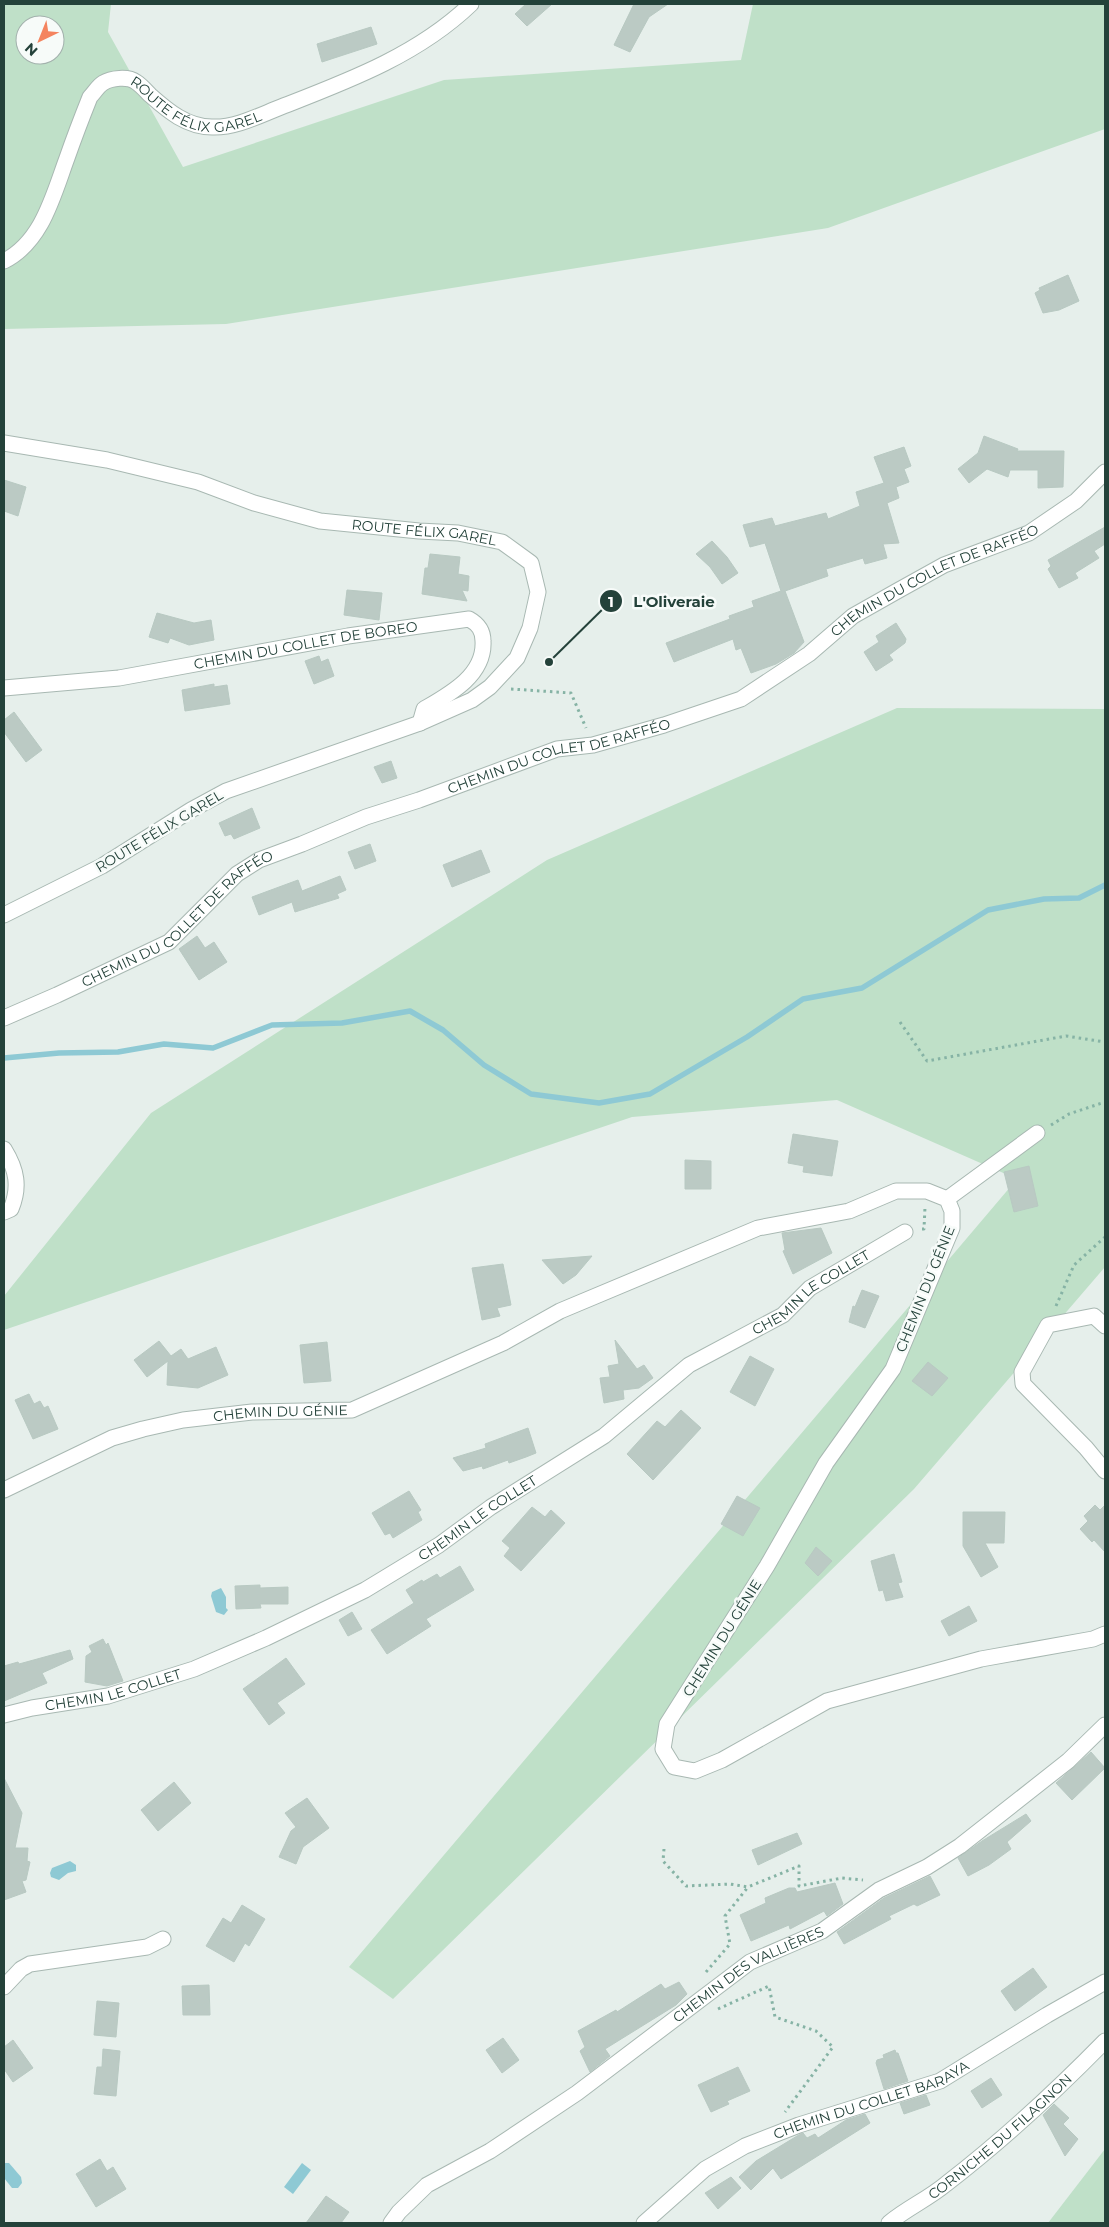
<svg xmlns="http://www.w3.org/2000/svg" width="1109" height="2227" font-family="Montserrat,sans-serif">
  <rect width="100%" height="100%" fill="#e6efeb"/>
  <g fill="#bfe0c8" fill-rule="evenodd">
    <path d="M4,4H111L108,32L183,167L444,80L741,60L753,4H1105V129L828,228L226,324L4,329ZM25,25H55V55H25Z"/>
    <path d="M897,708L1105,709V1267L914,1489L393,1999L349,1967L1017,1179L837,1100L632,1117L4,1330V1296L151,1113L547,860Z"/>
    <path d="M1105,2149V2223H1048Z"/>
  </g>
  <g fill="#8ec9d4">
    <path d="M221,1588L226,1597V1608L228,1610L224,1615L216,1612L211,1596L212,1592Z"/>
    <path d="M70,1861L76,1865V1871L68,1873L59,1880L51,1877L50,1873L52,1868Z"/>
    <path d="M4,2163H9L21,2177L22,2183L18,2188H12L4,2178Z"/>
    <path d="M302,2163L311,2170L293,2194L284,2187Z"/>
  </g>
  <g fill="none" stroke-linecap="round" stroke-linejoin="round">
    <path stroke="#8ec9d4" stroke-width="5.5" d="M4,1058L59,1053L118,1052L164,1044L213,1048L272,1025L342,1023L410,1011L443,1030L484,1065L531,1094L599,1103L650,1094L747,1037L803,999L862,988L988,910L1044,899L1079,898L1105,885"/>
  </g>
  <g fill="#bbcac4" stroke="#b8c9c2">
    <path d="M526,4H552L527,26L515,14Z"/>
    <path d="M634,4H668L649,17L630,52L614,45Z"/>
    <path d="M371,27L377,44L322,62L317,44Z"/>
    <path d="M1068,275L1079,301L1059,310L1043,313L1035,293L1040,290L1039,288Z"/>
    <path d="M984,436L1018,449L1017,451H1064L1063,487L1038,488V470H1010L1008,477L987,469L969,483L958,469L978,453Z"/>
    <path d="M904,447L911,466L904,469L909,482L896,487L899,498L887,503L899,543L883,544L887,558L865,564L863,558L826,569L828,576L785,591L804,642L794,653L776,664L751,673L741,648L736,650L733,639L674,662L666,643L730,619L729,616L754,607L752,601L781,591L765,543L750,547L743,525L772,518L775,526L826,513L828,519L860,506L856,492L884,483L874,457Z"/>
    <path d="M4,480L26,487L18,516L4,511Z"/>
    <path d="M1105,527V544L1094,551L1099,558L1075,573L1078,578L1059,588L1048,569L1051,566L1048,560Z"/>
    <path d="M712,541L727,557L738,573L722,584L710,567L696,554Z"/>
    <path d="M430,554L460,557L458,574L469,576L468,591L462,590L467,601L422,594L425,568H428Z"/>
    <path d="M347,590L382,593L379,620L344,615Z"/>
    <path d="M157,613L194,623L211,620L214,640L189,645L170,638L168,643L149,637Z"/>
    <path d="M896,623L906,639L905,643L889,655L893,660L876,671L864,652L879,642L876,636Z"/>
    <path d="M319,656L321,662L328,659L334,676L314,684L305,661Z"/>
    <path d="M214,684V687L227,685L230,704L185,711L182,690Z"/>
    <path d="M14,712L42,750L26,762L4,732V720Z"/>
    <path d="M391,761L397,778L382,783L374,767Z"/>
    <path d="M252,808L260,828L234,839L231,834L225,836L219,823Z"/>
    <path d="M370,844L376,861L355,869L348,852Z"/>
    <path d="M481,850L490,872L452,887L443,865Z"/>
    <path d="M340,876L346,890L337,894L339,898L295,912L292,902L259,915L252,897L298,880L302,891Z"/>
    <path d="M197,936L205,948L214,942L227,962L199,980L179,949Z"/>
    <path d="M793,1134L838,1141L832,1176L803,1172L804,1166L788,1163Z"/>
    <path d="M685,1160L711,1161V1189H685Z"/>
    <path d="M1029,1166L1038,1206L1014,1212L1004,1172Z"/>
    <path d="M821,1228L832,1253L793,1274L783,1251L785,1250L782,1233Z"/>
    <path d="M592,1256L576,1275L563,1284L542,1260Z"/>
    <path d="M503,1264L511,1305L497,1308L500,1316L482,1320L472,1268Z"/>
    <path d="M862,1290L879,1296L865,1328L849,1322L853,1306L855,1307Z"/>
    <path d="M615,1340L637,1369L644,1365L653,1378L639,1388L623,1390L624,1399L604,1403L600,1378L610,1377L608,1366L619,1364Z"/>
    <path d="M159,1341L171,1356L181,1349L188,1359L216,1347L228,1375L198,1388L167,1385L168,1361L147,1377L134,1360Z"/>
    <path d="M327,1342L331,1381L304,1383L300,1345Z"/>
    <path d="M750,1356L774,1369L755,1406L730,1392Z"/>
    <path d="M928,1362L948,1378L932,1396L912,1381Z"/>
    <path d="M29,1394L34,1404L40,1401L44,1408L48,1406L58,1429L33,1439L15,1400Z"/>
    <path d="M681,1410L701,1428L653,1480L627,1454L657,1421L665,1427Z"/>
    <path d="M528,1428L536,1453L526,1457L509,1463L508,1460L483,1469L482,1466L463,1471L453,1458L486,1448L485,1444Z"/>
    <path d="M409,1491L421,1510L418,1512L422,1520L393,1538L390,1533L385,1535L372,1513Z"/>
    <path d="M737,1496L760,1508L743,1536L721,1524Z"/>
    <path d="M1095,1505L1100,1510L1105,1505V1552L1094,1540L1092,1542L1080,1529L1088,1521L1084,1516Z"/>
    <path d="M532,1507L545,1517L551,1510L565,1523L521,1571L504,1556L510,1548L502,1541Z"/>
    <path d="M963,1512H1005L1004,1543H985L998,1567L981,1577L963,1546Z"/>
    <path d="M816,1547L832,1561L818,1576L805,1563Z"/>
    <path d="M894,1554L902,1582L898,1583L903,1597L886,1601L883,1590L879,1591L871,1561Z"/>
    <path d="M460,1566L474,1590L426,1619L431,1626L387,1654L371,1630L414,1603L406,1590L422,1580L423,1582L437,1574L440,1578Z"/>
    <path d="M260,1585V1588L288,1587V1604H260L261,1608L236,1609L235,1586Z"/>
    <path d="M969,1606L977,1621L949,1636L941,1621Z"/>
    <path d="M352,1612L362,1629L348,1636L339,1620Z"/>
    <path d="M103,1639L106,1645L108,1643L123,1681L107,1686L85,1682L86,1656L92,1652L89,1646Z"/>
    <path d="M70,1650L73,1659L42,1673L47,1683L4,1701V1666L18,1662L19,1664Z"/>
    <path d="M286,1658L305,1684L277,1703L285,1713L269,1725L243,1689Z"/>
    <path d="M1091,1752L1105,1768L1072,1800L1056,1783Z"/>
    <path d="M4,1778L22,1813L15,1848H28L27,1861L30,1862L26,1880L22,1881L26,1892L4,1900Z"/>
    <path d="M174,1782L191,1803L158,1831L141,1810Z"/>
    <path d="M307,1798L329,1828L303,1847L296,1864L279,1857L291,1831L296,1827L285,1813Z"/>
    <path d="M1026,1814L1031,1821L1007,1842L1011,1849L989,1865L968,1876L958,1858L982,1841Z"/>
    <path d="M797,1833L802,1844L758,1865L752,1850Z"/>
    <path d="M930,1876L940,1895L917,1906L914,1904L889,1916L891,1919L844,1944L837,1932L884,1898Z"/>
    <path d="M835,1883L843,1904L827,1916L824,1911L790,1929L789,1925L751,1941L740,1915L766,1903L765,1898L789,1888H795L797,1892Z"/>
    <path d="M242,1905L265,1919L249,1946L245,1943L234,1962L206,1946L223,1918L231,1923Z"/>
    <path d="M1033,1968L1047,1987L1015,2011L1001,1991Z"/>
    <path d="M679,1982L687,1994L676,2005L605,2049L610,2056L590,2072L580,2051L585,2047L578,2031L616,2010L617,2012L661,1984L665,1989Z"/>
    <path d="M209,1985L210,2015H183L182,1986Z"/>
    <path d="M97,2001L119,2003L116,2037L94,2035Z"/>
    <path d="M503,2038L519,2060L502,2073L486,2050Z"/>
    <path d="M13,2040L33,2068L13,2082L4,2069V2047Z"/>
    <path d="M103,2049L120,2051L116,2096L94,2094L97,2067H102Z"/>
    <path d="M895,2050L896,2053H898L908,2081L884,2089L876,2063L877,2060L884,2058L883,2055Z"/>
    <path d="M738,2067L750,2091L727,2101L729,2104L711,2112L698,2085Z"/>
    <path d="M991,2078L1002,2095L982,2108L971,2091Z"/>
    <path d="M926,2095L930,2105L904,2114L900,2103Z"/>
    <path d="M1054,2104L1069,2118L1063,2124L1078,2139L1065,2156L1043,2115Z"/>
    <path d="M865,2114L870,2123L781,2179L773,2168L751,2190L739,2177L756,2161L797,2136L803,2133L807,2138L815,2134L818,2138L846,2120Z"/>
    <path d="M100,2159L107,2171L113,2167L126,2189L96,2207L76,2174Z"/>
    <path d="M731,2177L741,2188L718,2209L705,2193Z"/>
    <path d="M326,2196L349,2212L341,2223H306Z"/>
  </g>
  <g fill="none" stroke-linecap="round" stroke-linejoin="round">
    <defs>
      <g id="minor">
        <path id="s1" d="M4,261C42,242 53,196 67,158C74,138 82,117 90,97C94,93 98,86 103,83C111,78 128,76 136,82C141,85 146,91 150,95C168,111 187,127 212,127C236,128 260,115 281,107C348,81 418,55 471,4"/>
        <path id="s2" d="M4,443L107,460L198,482L254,503L320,521L419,531L458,533L502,542L531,563L538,592L530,628L517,658L490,687L472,700L420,723L226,791L191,810L102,866L4,915"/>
        <path id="s3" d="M4,688L119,678L348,636L469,619C478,624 483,630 483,641C485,675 450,694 424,709L420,723"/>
        <path id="s4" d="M4,1018L57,995L169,942L237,874L259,860L302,844L366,817L419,800L557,749L593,745L664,725L741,699L809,654L853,616L899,590L944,565L1029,533L1076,501L1105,472"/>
        <path d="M4,1149C17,1170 20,1187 11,1209L4,1212"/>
        <path d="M947,1199L1037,1133"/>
        <path d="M1105,1326L1094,1316L1048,1325L1022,1372L1023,1384L1086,1448L1105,1471"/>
        <path id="s5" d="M4,1490L112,1438L143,1429L183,1420L252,1412L352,1410L503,1343L560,1311L758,1228L849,1211L896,1191H927L947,1199L952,1211V1228L893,1369L826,1463L767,1566L667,1724L663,1749L674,1767L695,1771L722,1760L827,1701L981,1659L1093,1639L1105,1634"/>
        <path id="s6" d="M4,1715L32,1708L108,1696L194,1669L266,1638L365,1590L439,1545L491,1507L604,1436L689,1365L783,1315L810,1288L905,1232"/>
        <path d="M4,1987L21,1969L30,1964L147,1947L163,1939"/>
        <path id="s7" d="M391,2223L399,2212L427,2185L490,2151L577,2093L750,1962L822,1931L879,1890L927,1867L960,1846L1068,1761L1105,1725"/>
        <path id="s8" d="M644,2223L705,2169L745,2146L799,2125L940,2081L1047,2015L1105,1982"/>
        <path id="s9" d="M889,2223C907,2208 928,2199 946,2184C1003,2140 1055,2092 1105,2041"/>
      </g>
    </defs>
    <use href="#minor" stroke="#a8b8b2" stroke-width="17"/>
    <g stroke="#86b3a5" stroke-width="3" stroke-dasharray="2.5 4" stroke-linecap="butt">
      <path d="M511,689L571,693L586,728"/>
      <path d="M900,1022L927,1061L1066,1036L1105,1042"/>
      <path d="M1051,1125L1069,1114L1105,1102"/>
      <path d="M922,1229H924L925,1207"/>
      <path d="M1056,1306L1074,1265L1105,1237"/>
      <path d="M664,1849L663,1861L686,1886L730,1884L748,1887L799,1866V1886L842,1878L863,1880"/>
      <path d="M706,1972L730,1944L725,1916L748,1887"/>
      <path d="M718,2009L769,1986L775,2017L816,2031L833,2047L785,2112"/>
    </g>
    <use href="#minor" stroke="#fff" stroke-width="15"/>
  </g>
  <g text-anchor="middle" stroke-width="5" stroke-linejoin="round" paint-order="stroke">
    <g font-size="14" fill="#24423a" stroke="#f7fbf9">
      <text dy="5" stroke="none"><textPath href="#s1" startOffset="311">ROUTE FÉLIX GAREL</textPath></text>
      <text dy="5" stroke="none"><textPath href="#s2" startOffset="431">ROUTE FÉLIX GAREL</textPath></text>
      <text dy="5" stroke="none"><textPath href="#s4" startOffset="1042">CHEMIN DU COLLET DE RAFFÉO</textPath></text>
      <text dy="5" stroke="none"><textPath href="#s3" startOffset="305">CHEMIN DU COLLET DE BOREO</textPath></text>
      <text dy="5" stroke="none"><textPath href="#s4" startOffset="622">CHEMIN DU COLLET DE RAFFÉO</textPath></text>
      <text transform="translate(159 831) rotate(-31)" y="5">ROUTE FÉLIX GAREL</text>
      <text dy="5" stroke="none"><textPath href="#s4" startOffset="202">CHEMIN DU COLLET DE RAFFÉO</textPath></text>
      <text transform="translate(925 1289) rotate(-68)" y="5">CHEMIN DU GÉNIE</text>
      <text dy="5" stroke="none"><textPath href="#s6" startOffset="922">CHEMIN LE COLLET</textPath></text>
      <text dy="5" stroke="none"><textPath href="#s5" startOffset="291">CHEMIN DU GÉNIE</textPath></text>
      <text dy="5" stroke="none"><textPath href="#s6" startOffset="518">CHEMIN LE COLLET</textPath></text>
      <text transform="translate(722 1638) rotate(-58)" y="5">CHEMIN DU GÉNIE</text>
      <text dy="5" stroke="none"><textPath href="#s6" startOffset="112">CHEMIN LE COLLET</textPath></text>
      <text dy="5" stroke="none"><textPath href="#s7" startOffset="438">CHEMIN DES VALLIÈRES</textPath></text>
      <text dy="5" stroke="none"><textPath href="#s8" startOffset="262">CHEMIN DU COLLET BARAYA</textPath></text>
      <text dy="5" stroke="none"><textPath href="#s9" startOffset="141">CORNICHE DU FILAGNON</textPath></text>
    </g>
  </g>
  <path fill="none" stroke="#24423a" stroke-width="2" d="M549 662L611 601"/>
  <g fill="#24423a" stroke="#f7fbf9" stroke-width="2">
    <circle cx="549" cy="662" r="5"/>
    <circle cx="611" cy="601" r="12"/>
  </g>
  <g font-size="15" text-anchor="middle" font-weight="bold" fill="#fff">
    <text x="611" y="607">1</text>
  </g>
  <g font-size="15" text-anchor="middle" font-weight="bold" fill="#24423a" stroke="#f7fbf9" stroke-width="5" stroke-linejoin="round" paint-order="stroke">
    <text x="674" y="607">L'Oliveraie</text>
  </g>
  <rect width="1109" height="2227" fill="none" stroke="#24423a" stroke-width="10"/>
  <g transform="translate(40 40) rotate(223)"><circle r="24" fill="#f7fbf9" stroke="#a3b1ad"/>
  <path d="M0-4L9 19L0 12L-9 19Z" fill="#f4845f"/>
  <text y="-8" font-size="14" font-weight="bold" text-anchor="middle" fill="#24423a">N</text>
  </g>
</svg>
